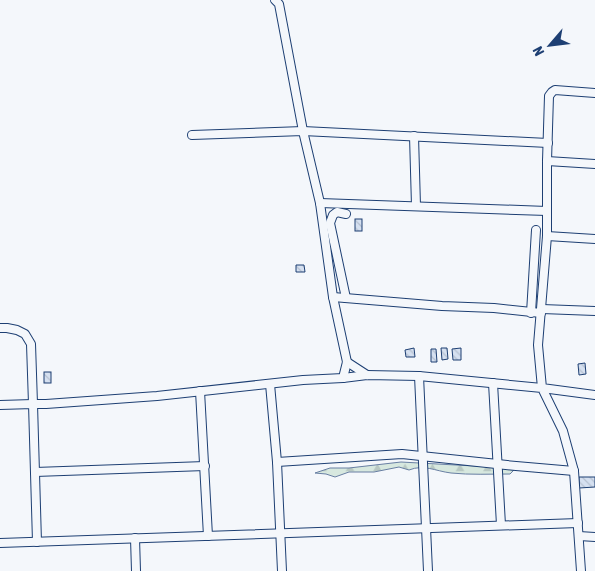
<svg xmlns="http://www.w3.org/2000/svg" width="595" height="571" font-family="'Asap Condensed',sans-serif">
  <defs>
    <pattern id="forest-firs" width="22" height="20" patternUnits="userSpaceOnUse" patternTransform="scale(1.25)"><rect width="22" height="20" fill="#d7e8df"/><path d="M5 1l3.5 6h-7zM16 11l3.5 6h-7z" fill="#b8c8c3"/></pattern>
    <pattern id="building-back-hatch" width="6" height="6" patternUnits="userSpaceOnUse" patternTransform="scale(1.25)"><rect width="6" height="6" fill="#d5e0f0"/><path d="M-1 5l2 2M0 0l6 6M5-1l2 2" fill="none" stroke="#b6c1d1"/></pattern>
  </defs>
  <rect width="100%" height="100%" fill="#f4f7fb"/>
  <path fill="url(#forest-firs)" stroke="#687fa3" d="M401,462L511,468L514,470L510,474C490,474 470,475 451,473C435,471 424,464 409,470L399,467L374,472H349L335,477L326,474L315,473L330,468H349Z"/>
  <g fill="url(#building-back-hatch)" stroke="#1d3f73">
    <rect x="355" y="219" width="7" height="12"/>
    <path d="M296,265H304L305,272H296Z"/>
    <path d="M414,348L415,357H406L405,350Z"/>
    <path d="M441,348H447L448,359L442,360Z"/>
    <path d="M461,348V360H453L452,349Z"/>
    <path d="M431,349H436L437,362H431Z"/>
    <path d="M585,363L586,374L579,375L578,364Z"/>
    <rect x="44" y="372" width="7" height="11"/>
    <path d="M579,477H595V487L579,488Z"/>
  </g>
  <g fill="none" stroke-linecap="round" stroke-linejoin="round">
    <defs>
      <g id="minor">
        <path d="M275,0L279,4L303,131L320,203L333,297L347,362L343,378"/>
        <path d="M595,93L555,90L552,92L549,96L547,161V236L538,345L542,388L595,395"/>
        <path d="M192,135L303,131L548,143"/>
        <path d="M414,136L416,206"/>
        <path d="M547,161L595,164"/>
        <path d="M320,203L547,211"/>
        <path d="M547,236L595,239"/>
        <path d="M333,297L442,306L494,308L541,313"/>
        <path d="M346,298L330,223L333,215L337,212L346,214"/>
        <path d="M542,309L595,311"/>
        <path d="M531,313L536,230"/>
        <path d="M0,328H7L17,330L25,334L31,344L33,404H46L157,396L303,380L343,378L367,375L419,376L542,388L563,431L574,471L581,571"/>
        <path d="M347,362L367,375"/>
        <path d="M419,376L428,571"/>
        <path d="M493,383L501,525"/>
        <path d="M270,384L277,462L282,571"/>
        <path d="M200,391L208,536"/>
        <path d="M0,405L33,404L37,542"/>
        <path d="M277,462L402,454L516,466L574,471"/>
        <path d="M35,472L205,466"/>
        <path d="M579,536L595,537"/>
        <path d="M135,538L136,571"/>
        <path d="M0,543L578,523"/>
      </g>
    </defs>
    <use href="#minor" stroke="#1d3f73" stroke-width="10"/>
    <use href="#minor" stroke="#f4f7fb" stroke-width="8"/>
  </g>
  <g transform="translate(550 45) rotate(242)" stroke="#f4f7fb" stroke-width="4" paint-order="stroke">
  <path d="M0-4L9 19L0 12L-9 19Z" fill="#1d3f73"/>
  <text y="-8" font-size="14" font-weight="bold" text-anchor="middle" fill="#1d3f73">N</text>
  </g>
</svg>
